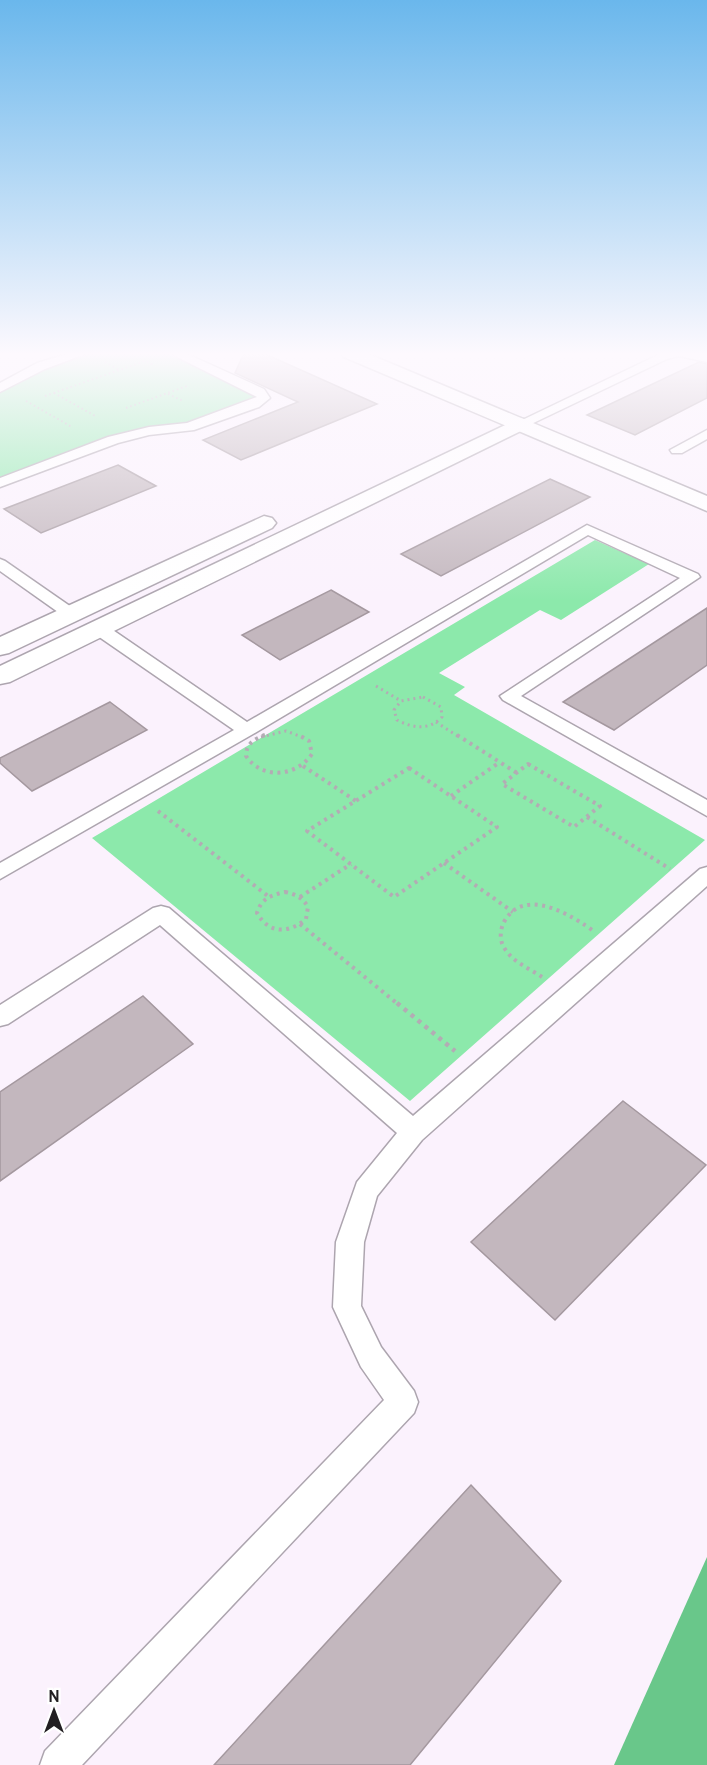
<svg xmlns="http://www.w3.org/2000/svg" width="707" height="1765" font-family="Overpass,sans-serif">
  <rect width="100%" height="100%" fill="#fbf2fd"/>
  <g fill="#8ce9ab">
    <path d="M89,353H167L256,397L250,403L187,424L149,429L0,480V391L46,366Z"/>
    <path d="M595,540L649,564L561,620L540,610L439,673L465,687L454,695L705,840L410,1101L92,838Z"/>
  </g>
  <path fill="#69c78a" d="M707,1557V1765H614Z"/>
  <g fill="#c3b7be" stroke="#a4989f" stroke-width="1.5">
    <path d="M244,353H263L377,404L241,460L203,440L298,402L235,373Z"/>
    <path d="M699,362L707,364V398L635,435L587,415Z"/>
    <path d="M118,465L156,486L41,533L4,509Z"/>
    <path d="M550,479L590,497L441,576L401,554Z"/>
    <path d="M331,590L369,612L280,660L242,635Z"/>
    <path d="M707,608V665L614,730L563,702Z"/>
    <path d="M110,702L147,730L32,791L0,763V758Z"/>
    <path d="M143,996L193,1044L0,1181V1092Z"/>
    <path d="M623,1101L706,1165L555,1320L471,1242Z"/>
    <path d="M471,1485L561,1581L410,1765H214Z"/>
  </g>
  <g fill="none" stroke-linecap="round" stroke-linejoin="round">
    <defs>
      <g id="service">
        <path d="M70,353H88L45,369L0,392V383L37,363Z"/>
        <path d="M169,353H185L264,389L270,398L259,407L194,430L149,435L118,443L0,487V478L108,437L149,427L187,423L257,397Z"/>
        <path d="M699,353L707,354V362L679,356L667,359L525,427H515L514,424L660,354Z"/>
        <path d="M707,430V439L682,453H672L670,450Z"/>
        <path d="M587,525L698,574L700,577L521,696L707,800V816L503,700L500,696L680,578L588,535L253,734L0,879V863L234,730L92,632L90,628L92,624H104L247,722Z"/>
        <path d="M0,559L5,561L77,611L79,614L77,617H65L0,571Z"/>
        <path d="M707,867V886L422,1140L377,1196L364,1242L361,1306L381,1347L414,1391L418,1402L414,1413L82,1765H40L45,1751L384,1400L361,1367L333,1307L336,1242L357,1182L397,1133L160,925L8,1024L0,1026V1005L153,908L161,906L169,908L413,1116L700,869Z"/>
      </g>
      <g id="minor">
        <path d="M520,418L527,420L530,424L527,428L10,682L0,684V666Z"/>
        <path d="M264,516L272,518L276,523L272,528L9,653L0,655V637Z"/>
      </g>
      <path id="tertiary" d="M341,353H366L707,496V511L344,357Z"/>
    </defs>
    <use href="#service" stroke="#ada5af" stroke-width="3"/>
    <use href="#minor" stroke="#ada5af" stroke-width="3"/>
    <use href="#tertiary" stroke="#ada5af" stroke-width="3"/>
    <g stroke="#b3acb4" stroke-width="2" stroke-dasharray="1.5 3" stroke-linecap="butt">
      <path d="M105,362L119,370"/>
      <path d="M54,393L97,417"/>
      <path d="M168,394L183,401"/>
      <path d="M45,396L145,361L154,365"/>
      <path d="M26,401L72,427"/>
      <path d="M126,408L187,386"/>
    </g>
    <g stroke="#b3acb4" stroke-width="3" stroke-dasharray="2 4" stroke-linecap="butt">
      <path d="M376,686L401,701"/>
      <path d="M423,697L441,707L442,717C429,731 412,728 397,720L394,710L401,701Z"/>
      <path d="M436,722L459,737"/>
      <path d="M261,737L286,731L302,737"/>
    </g>
    <g stroke="#b3acb4" stroke-width="4" stroke-dasharray="3 4.5" stroke-linecap="butt">
      <path d="M265,735C254,739 246,744 246,756C262,780 296,777 312,754L309,741L299,735"/>
      <path d="M457,735L517,773"/>
      <path d="M528,764L600,806L574,827L502,784Z"/>
      <path d="M303,766L356,801"/>
      <path d="M409,768L497,827L394,897L307,831Z"/>
      <path d="M451,796L500,762"/>
      <path d="M158,811L268,896"/>
      <path d="M587,817L670,869"/>
      <path d="M444,863L513,912"/>
      <path d="M285,892C295,894 303,898 308,907L306,919C288,934 269,934 257,913C261,899 271,895 285,892Z"/>
      <path d="M300,897L351,864"/>
      <path d="M300,924L399,1005"/>
      <path d="M542,977C530,969 513,962 505,949C499,941 500,930 504,922C524,885 573,916 595,932"/>
    </g>
    <path stroke="#b3acb4" stroke-width="4.5" stroke-dasharray="4 5" stroke-linecap="butt" d="M397,1003L455,1051"/>
    <use href="#service" fill="#fff" fill-rule="evenodd"/>
    <use href="#minor" fill="#fff" fill-rule="evenodd"/>
    <use href="#tertiary" fill="#fff" fill-rule="evenodd"/>
  </g>
  <linearGradient id="sky" x2="0" y2="1"><stop stop-color="#6ab7ec"/><stop offset="0.59" stop-color="#fdf9fe"/><stop offset="1" stop-color="#fdf9fe" stop-opacity="0"/></linearGradient>
  <rect width="707" height="600" fill="url(#sky)"/>
  <g transform="translate(54 1711)" stroke="#ffffff" stroke-width="4.5" paint-order="stroke">
  <path d="M0-4.5L10 22L0 15L-10 22Z" fill="#221f22"/>
  <text y="-9" font-size="16" font-weight="bold" text-anchor="middle" fill="#221f22">N</text>
  </g>
</svg>
